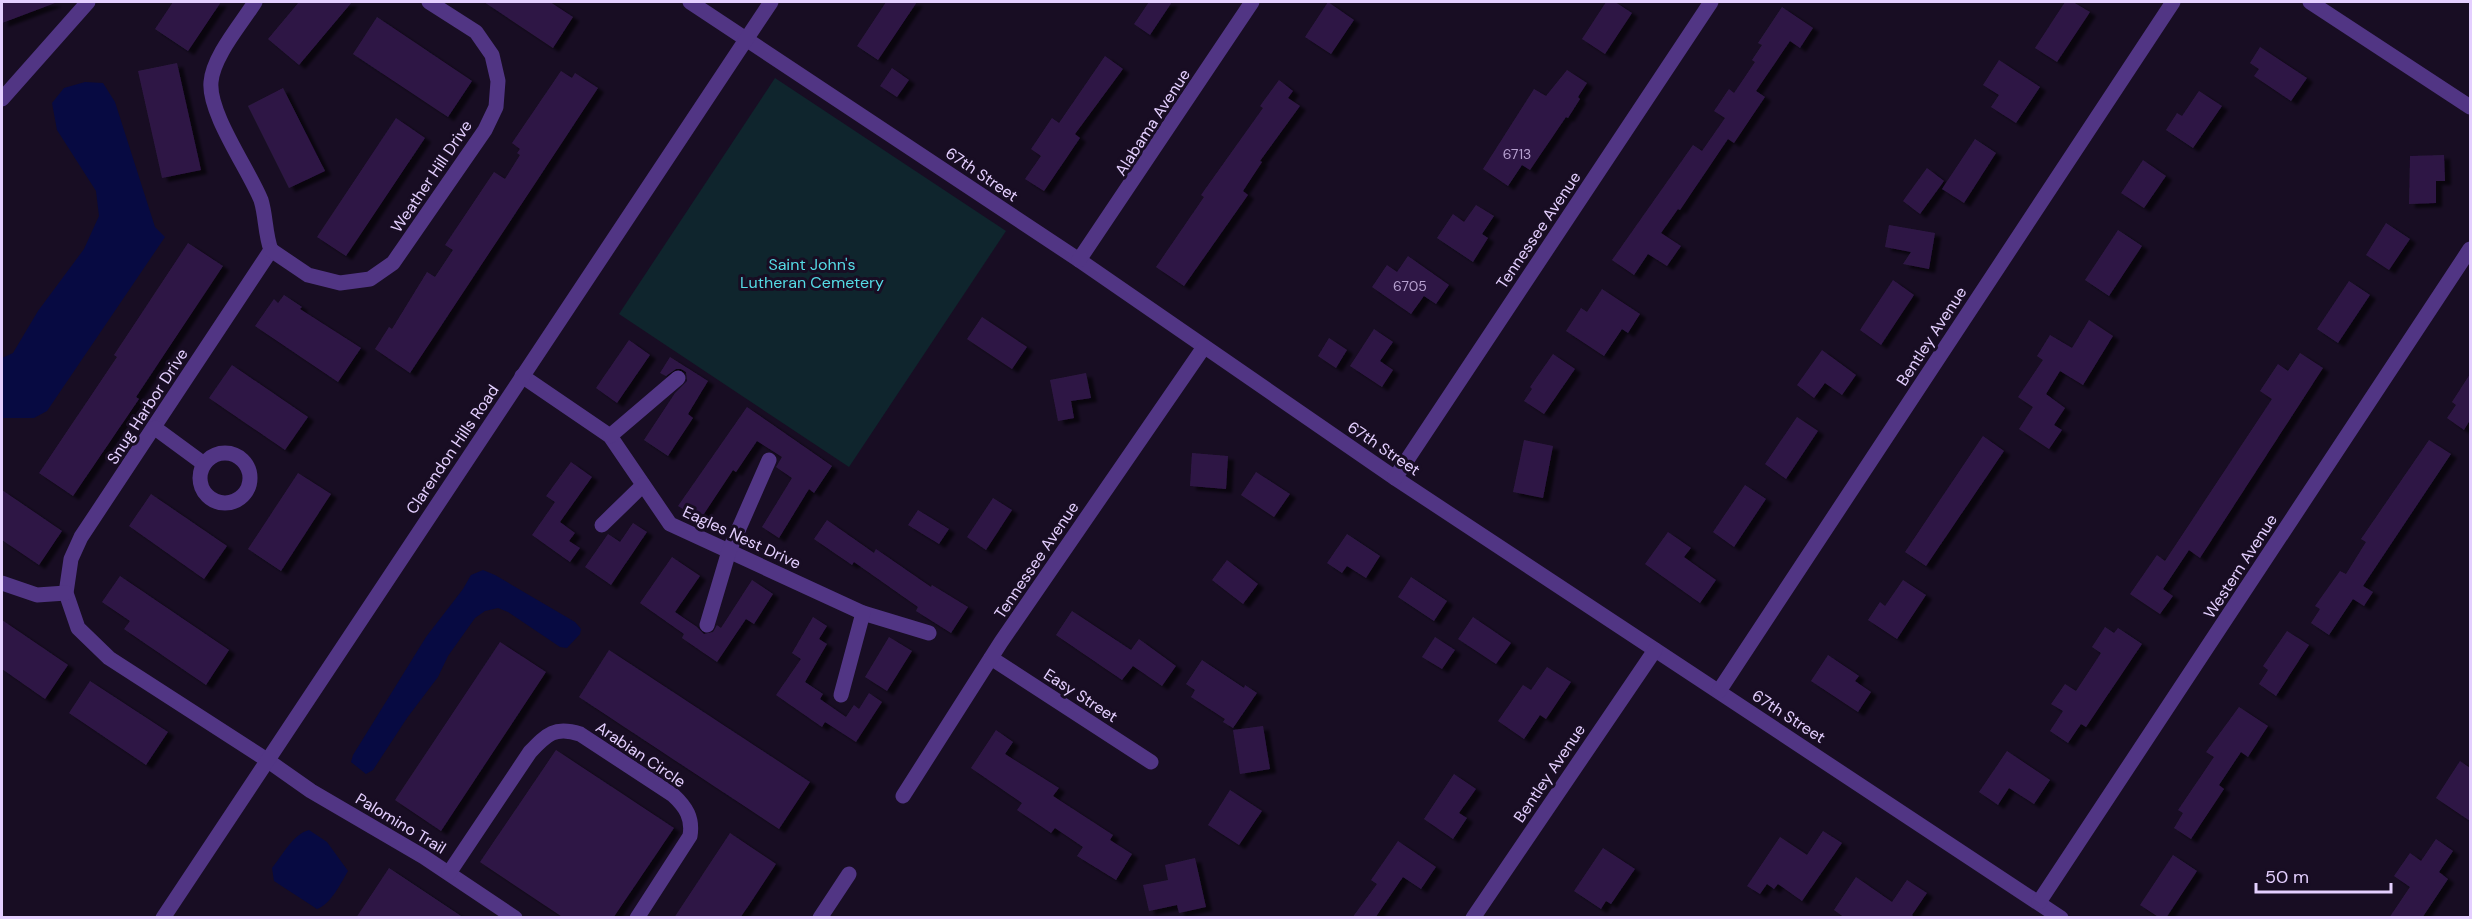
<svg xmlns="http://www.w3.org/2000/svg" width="2472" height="919" font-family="'DM Sans',sans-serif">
  <defs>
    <filter id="shadow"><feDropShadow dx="6" dy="4" stdDeviation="1.5" flood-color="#0009"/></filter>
  </defs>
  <rect width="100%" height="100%" fill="#180d23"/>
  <path fill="#0f252d" d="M775,78L1006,231L849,467L619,314Z"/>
  <g fill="#070a42">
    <path d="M85,82L103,83L115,102L155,227L165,237L47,411L34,418H2V358L13,353L38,311L84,249L99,216L96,191L57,130L52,103L64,88Z"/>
    <path d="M483,570L495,575L575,622L581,629L580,634L567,648L560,647L508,612L498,608L485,611L475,618L448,656L438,677L407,718L373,770L366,774L351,762L353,755L426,637L463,589L471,575Z"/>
    <path d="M309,830L327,842L348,871C341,883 331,904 317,909L274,881L272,868C282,856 293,834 309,830Z"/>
  </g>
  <g fill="#2f1845" filter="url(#shadow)">
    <path d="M2,2H54L55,3L2,23Z"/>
    <path d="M173,2H221L188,51L155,29Z"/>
    <path d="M299,2H352L299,65L268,39Z"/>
    <path d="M484,2H550L573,17L553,48Z"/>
    <path d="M886,2H917L878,60L857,46Z"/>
    <path d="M1149,2H1172L1150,35L1134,24Z"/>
    <path d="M1328,2L1354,20L1331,54L1305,37Z"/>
    <path d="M1606,2H1615L1632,13L1605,54L1582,39Z"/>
    <path d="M2065,2H2073L2090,12L2057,62L2035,48Z"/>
    <path d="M1782,7L1813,28L1800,48L1790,41L1756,91L1765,97L1734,143L1728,139L1680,210L1678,209L1661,233L1681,246L1667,266L1648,254L1634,275L1612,260L1693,145L1702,151L1725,118L1714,111L1729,89L1734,93L1755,62L1752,60L1762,45L1758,43Z"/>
    <path d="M377,17L472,81L448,117L353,54Z"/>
    <path d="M2260,47L2307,78L2291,101L2254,76L2259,69L2250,63Z"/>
    <path d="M1105,56L1123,69L1075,134L1080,138L1044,191L1025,179L1041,156L1031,149L1052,118L1059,123Z"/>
    <path d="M1999,60L2040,87L2016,123L1991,107L1999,95L1983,85Z"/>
    <path d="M177,63L201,170L162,178L138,71Z"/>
    <path d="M892,68L909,80L897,97L880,86Z"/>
    <path d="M1567,70L1587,83L1578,97L1580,99L1568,118L1566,117L1530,170L1522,165L1508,186L1483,169L1534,89L1546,96Z"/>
    <path d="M561,71L572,78L575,73L598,88L410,373L375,349L389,327L392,329L427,272L435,277L453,250L445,245L494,172L505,179L520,155L517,153L520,149L512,143Z"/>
    <path d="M1279,80L1293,91L1288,98L1300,106L1260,161L1262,162L1243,191L1248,195L1184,286L1156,267L1204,197L1201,195L1263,108L1260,106Z"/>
    <path d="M283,88L325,171L289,188L248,106Z"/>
    <path d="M2199,91L2222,106L2193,148L2166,130L2177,113L2182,116Z"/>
    <path d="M396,118L425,138L346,256L317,237Z"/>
    <path d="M1975,139L1996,153L1964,203L1942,189Z"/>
    <path d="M2444,155L2445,181H2436V203L2409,204L2410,156Z"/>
    <path d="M2143,160L2166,176L2144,208L2121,193Z"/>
    <path d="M1927,168L1944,181L1920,214L1903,201Z"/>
    <path d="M1476,205L1494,216L1482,234L1488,238L1473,262L1437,238L1453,214L1464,222Z"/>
    <path d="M2386,223L2410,239L2389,270L2366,255Z"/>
    <path d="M1889,225L1935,233L1929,269L1903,264L1911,252L1885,247Z"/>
    <path d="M2118,230L2142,246L2109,296L2085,280Z"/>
    <path d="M188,243L223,266L136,397L139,399L73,496L39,473L117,357L114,355Z"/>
    <path d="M1408,256L1449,285L1436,304L1424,296L1411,314L1372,287L1387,265L1397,272Z"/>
    <path d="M1893,280L1914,295L1881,345L1860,330Z"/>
    <path d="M2349,281L2370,295L2338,343L2317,329Z"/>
    <path d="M1602,289L1640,314L1628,333L1622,329L1604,356L1566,331L1581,308L1587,312Z"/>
    <path d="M284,295L302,307L300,309L361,348L338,382L255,326L274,299L278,303Z"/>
    <path d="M982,317L1027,347L1012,369L967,339Z"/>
    <path d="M2089,320L2113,336L2083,385L2060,371L2046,394L2065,408L2054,425L2062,430L2049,449L2019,429L2033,407L2018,397L2043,360L2037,356L2050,335L2072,348Z"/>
    <path d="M1374,329L1393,342L1380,361L1393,370L1382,387L1350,366Z"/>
    <path d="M1329,338L1347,350L1336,368L1318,356Z"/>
    <path d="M629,340L650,355L617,403L596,388Z"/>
    <path d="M1822,350L1856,375L1842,395L1825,383L1814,398L1797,385Z"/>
    <path d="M2300,353L2323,368L2200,558L2189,550L2163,589L2173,596L2160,614L2130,594L2157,555L2165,561L2272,399L2260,391L2278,364L2288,371Z"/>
    <path d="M1553,354L1575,369L1544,414L1524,401L1532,389L1530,387Z"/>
    <path d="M670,357L708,381L688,414L693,418L668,456L644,440L675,393L687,381L686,372L681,369H676L666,376L660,373Z"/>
    <path d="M232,365L308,417L285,450L209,398Z"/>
    <path d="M1086,373L1091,398L1071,401L1074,418L1058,421L1050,380Z"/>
    <path d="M2470,374V420L2464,430L2447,418L2456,405L2452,402Z"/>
    <path d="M747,407L832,466L814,493L809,489L779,538L762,527L792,478L776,467L782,457L757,441L736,472L733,470L700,520L678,506Z"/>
    <path d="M1797,417L1818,431L1786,479L1765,464Z"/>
    <path d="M1983,436L2004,451L1926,566L1905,552Z"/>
    <path d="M1524,440L1553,446L1543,498L1513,492Z"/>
    <path d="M2429,440L2451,454L2363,586L2373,592L2364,606L2353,599L2329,635L2311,623L2320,609L2315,606L2340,571L2346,574L2366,542L2361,539Z"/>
    <path d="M1192,453L1228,456L1226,489L1190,486Z"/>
    <path d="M571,462L592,477L560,522L575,533L569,541L580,548L570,562L532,535L555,502L546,496Z"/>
    <path d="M1256,472L1290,494L1274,517L1241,495Z"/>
    <path d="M298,473L331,494L281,571L248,549Z"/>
    <path d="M1745,485L1766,499L1734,547L1713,532Z"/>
    <path d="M2,490L62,531L39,565L2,540Z"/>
    <path d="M151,494L227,546L204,579L129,526Z"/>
    <path d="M993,498L1012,510L986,550L967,537Z"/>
    <path d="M918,510L949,529L939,544L908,525Z"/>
    <path d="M827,520L874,553L876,549L931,587L932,585L968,607L951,633L916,611L918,607L854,562L852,565L814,539Z"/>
    <path d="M633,523L647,532L611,585L585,567L608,534L620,542Z"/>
    <path d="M1668,532L1691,548L1684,557L1716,580L1700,603L1645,564Z"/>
    <path d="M1347,534L1380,556L1366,578L1347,566L1342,573L1327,563Z"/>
    <path d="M672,557L700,576L675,612L697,627L704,634L713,632L717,625L721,628L752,580L773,594L754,624L746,619L717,662L682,638L684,634L640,603Z"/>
    <path d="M1227,560L1258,584L1243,604L1212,580Z"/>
    <path d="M120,576L229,650L206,685L124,629L130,621L102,602Z"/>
    <path d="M1411,577L1447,601L1434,621L1398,597Z"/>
    <path d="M1903,580L1926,595L1897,639L1868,620L1880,602L1885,606Z"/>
    <path d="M1072,611L1131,650L1139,639L1176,666L1162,686L1133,666L1122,680L1056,635Z"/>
    <path d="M813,617L827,626L819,639L827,644L805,682L823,694L820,699L846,717L854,705L859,709L869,693L882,702L856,742L825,722L822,727L776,695L801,659L792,653Z"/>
    <path d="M1473,617L1511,643L1496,664L1458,639Z"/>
    <path d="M2,620L68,665L45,699L2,669Z"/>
    <path d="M2105,627L2114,633L2118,628L2142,644L2086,727L2081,724L2068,743L2050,731L2063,711L2051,704L2065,684L2076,691L2101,653L2092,647Z"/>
    <path d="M2287,631L2309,645L2276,696L2259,684L2268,670L2263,666Z"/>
    <path d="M889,637L912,651L887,691L865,677Z"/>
    <path d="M1435,637L1455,650L1442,669L1422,657Z"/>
    <path d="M500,642L546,672L441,831L395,800Z"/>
    <path d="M609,650L810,782L779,829L579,697Z"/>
    <path d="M1828,655L1859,676L1855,681L1871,692L1858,712L1811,681Z"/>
    <path d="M1202,660L1244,688L1245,685L1257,693L1233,728L1223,722L1225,719L1191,697L1195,690L1186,684Z"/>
    <path d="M1547,667L1571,682L1546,719L1540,715L1524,739L1498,721L1523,685L1531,690Z"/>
    <path d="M90,681L168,732L146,765L69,713Z"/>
    <path d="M2239,707L2268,726L2248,757L2241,752L2219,785L2224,789L2191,839L2174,828L2183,813L2178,810L2214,757L2206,752Z"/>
    <path d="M1263,726L1270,769L1240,774L1233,730Z"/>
    <path d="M996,730L1013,742L1005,754L1059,788L1053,796L1113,835L1110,840L1132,854L1116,880L1077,856L1083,847L1055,828L1051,833L1017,810L1022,803L971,768Z"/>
    <path d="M556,750L674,828L613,918H564L480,862Z"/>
    <path d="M2007,751L2050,780L2034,804L2009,788L1998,805L1979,792Z"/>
    <path d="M2460,761L2470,768V821L2436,798Z"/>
    <path d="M1454,774L1476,789L1459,813L1467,818L1453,839L1424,819Z"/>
    <path d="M1230,790L1262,811L1239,845L1208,825Z"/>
    <path d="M1823,831L1842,843L1802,901L1778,884L1774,889L1767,884L1760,894L1747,886L1780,837L1807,855Z"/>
    <path d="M730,833L776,864L749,905L740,918H674Z"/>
    <path d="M2436,839L2453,851L2439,872L2448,879L2422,918H2389L2410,887L2394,876L2410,853L2421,861Z"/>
    <path d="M1398,841L1436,867L1421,889L1403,877L1375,918H1352L1377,884L1371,880Z"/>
    <path d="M1603,848L1635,869L1611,904L1606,901L1601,909L1574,891Z"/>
    <path d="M2173,855L2197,871L2166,918H2160L2140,905Z"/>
    <path d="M1195,858L1206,907L1179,913L1177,905L1149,911L1143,885L1168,880L1165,865Z"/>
    <path d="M389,868L464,918H356Z"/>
    <path d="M1856,877L1892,902L1907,880L1927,893L1912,915L1915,918H1845L1834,910Z"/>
  </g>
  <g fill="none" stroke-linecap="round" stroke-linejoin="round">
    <g stroke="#513584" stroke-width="15">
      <path d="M255,2C242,23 213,56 211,82C208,113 249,170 261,200C266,216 265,234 271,250L81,537L71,559L66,593L78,628L109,658L267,760L311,791L424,857L515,918"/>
      <path d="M690,2L1079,260L1395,478L2061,918"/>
      <path d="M2310,2L2470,107"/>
      <path d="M2,99L88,2"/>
      <path d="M271,250L308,275L340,283L370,279L393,263L485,130L496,107L498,81L492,55L476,32L429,2"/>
      <path d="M1079,260L1252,2"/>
      <path d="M522,376L610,436L670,524L863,613L929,633"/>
      <path d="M155,428L204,464"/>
      <path d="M610,436L678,378"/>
      <circle cx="225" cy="478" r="25"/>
      <path d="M1395,478L1711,2"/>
      <path d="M602,525L643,485"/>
      <path d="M2,583L37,595L66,593"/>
      <path d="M707,625L729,551L769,460"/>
      <path d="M991,658L1151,762"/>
      <path d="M1719,691L2173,2"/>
      <path d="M841,695L863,613"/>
      <path d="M903,796L1001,642L1204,347"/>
      <path d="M449,873L530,752C547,734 555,726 580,734L673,795C686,807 693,818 690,836L637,918"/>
      <path d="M2039,902L2470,249"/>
      <path d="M163,918L771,2"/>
      <path d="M820,918L849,874"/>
      <path d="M1473,918L1655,650"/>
    </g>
  </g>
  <g text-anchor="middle" stroke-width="6" stroke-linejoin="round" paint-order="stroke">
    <g font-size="14" fill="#b7a1d0">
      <text x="1517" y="159">6713</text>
      <text x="1410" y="291">6705</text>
    </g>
    <g font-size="16" fill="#e4cfff" stroke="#180d23">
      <text transform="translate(1152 122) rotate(-57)" y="6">Alabama Avenue</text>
      <text transform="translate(982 174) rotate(34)" y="6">67th Street</text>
      <text transform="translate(431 176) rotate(-56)" y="6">Weather Hill Drive</text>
      <text transform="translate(1538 230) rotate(-56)" y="6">Tennessee Avenue</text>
      <text transform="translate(1931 336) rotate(-57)" y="6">Bentley Avenue</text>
      <text transform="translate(147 406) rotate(-57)" y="6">Snug Harbor Drive</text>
      <text transform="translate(1384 448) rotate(34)" y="6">67th Street</text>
      <text transform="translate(452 449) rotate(-56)" y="6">Clarendon Hills Road</text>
      <text transform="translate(742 537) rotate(25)" y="6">Eagles Nest Drive</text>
      <text transform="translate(1036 560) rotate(-56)" y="6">Tennessee Avenue</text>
      <text transform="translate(2240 566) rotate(-57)" y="6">Western Avenue</text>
      <text transform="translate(1081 695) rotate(33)" y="6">Easy Street</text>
      <text transform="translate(1789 716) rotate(33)" y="6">67th Street</text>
      <text transform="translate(641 754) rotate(34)" y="6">Arabian Circle</text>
      <text transform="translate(1549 773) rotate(-56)" y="6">Bentley Avenue</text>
      <text transform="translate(401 823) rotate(31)" y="6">Palomino Trail</text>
    </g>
    <g font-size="16" fill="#55dbe5" stroke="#180d23">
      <text x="812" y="270">Saint John's<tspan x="812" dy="18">Lutheran Cemetery</tspan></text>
    </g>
  </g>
  <rect width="2472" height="919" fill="none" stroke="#e4cfff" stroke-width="6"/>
  <path d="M2256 883v9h135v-9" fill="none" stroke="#e4cfff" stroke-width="3"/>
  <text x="2265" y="883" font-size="18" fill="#e4cfff" stroke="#180d23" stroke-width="4.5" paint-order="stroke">50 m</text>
</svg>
